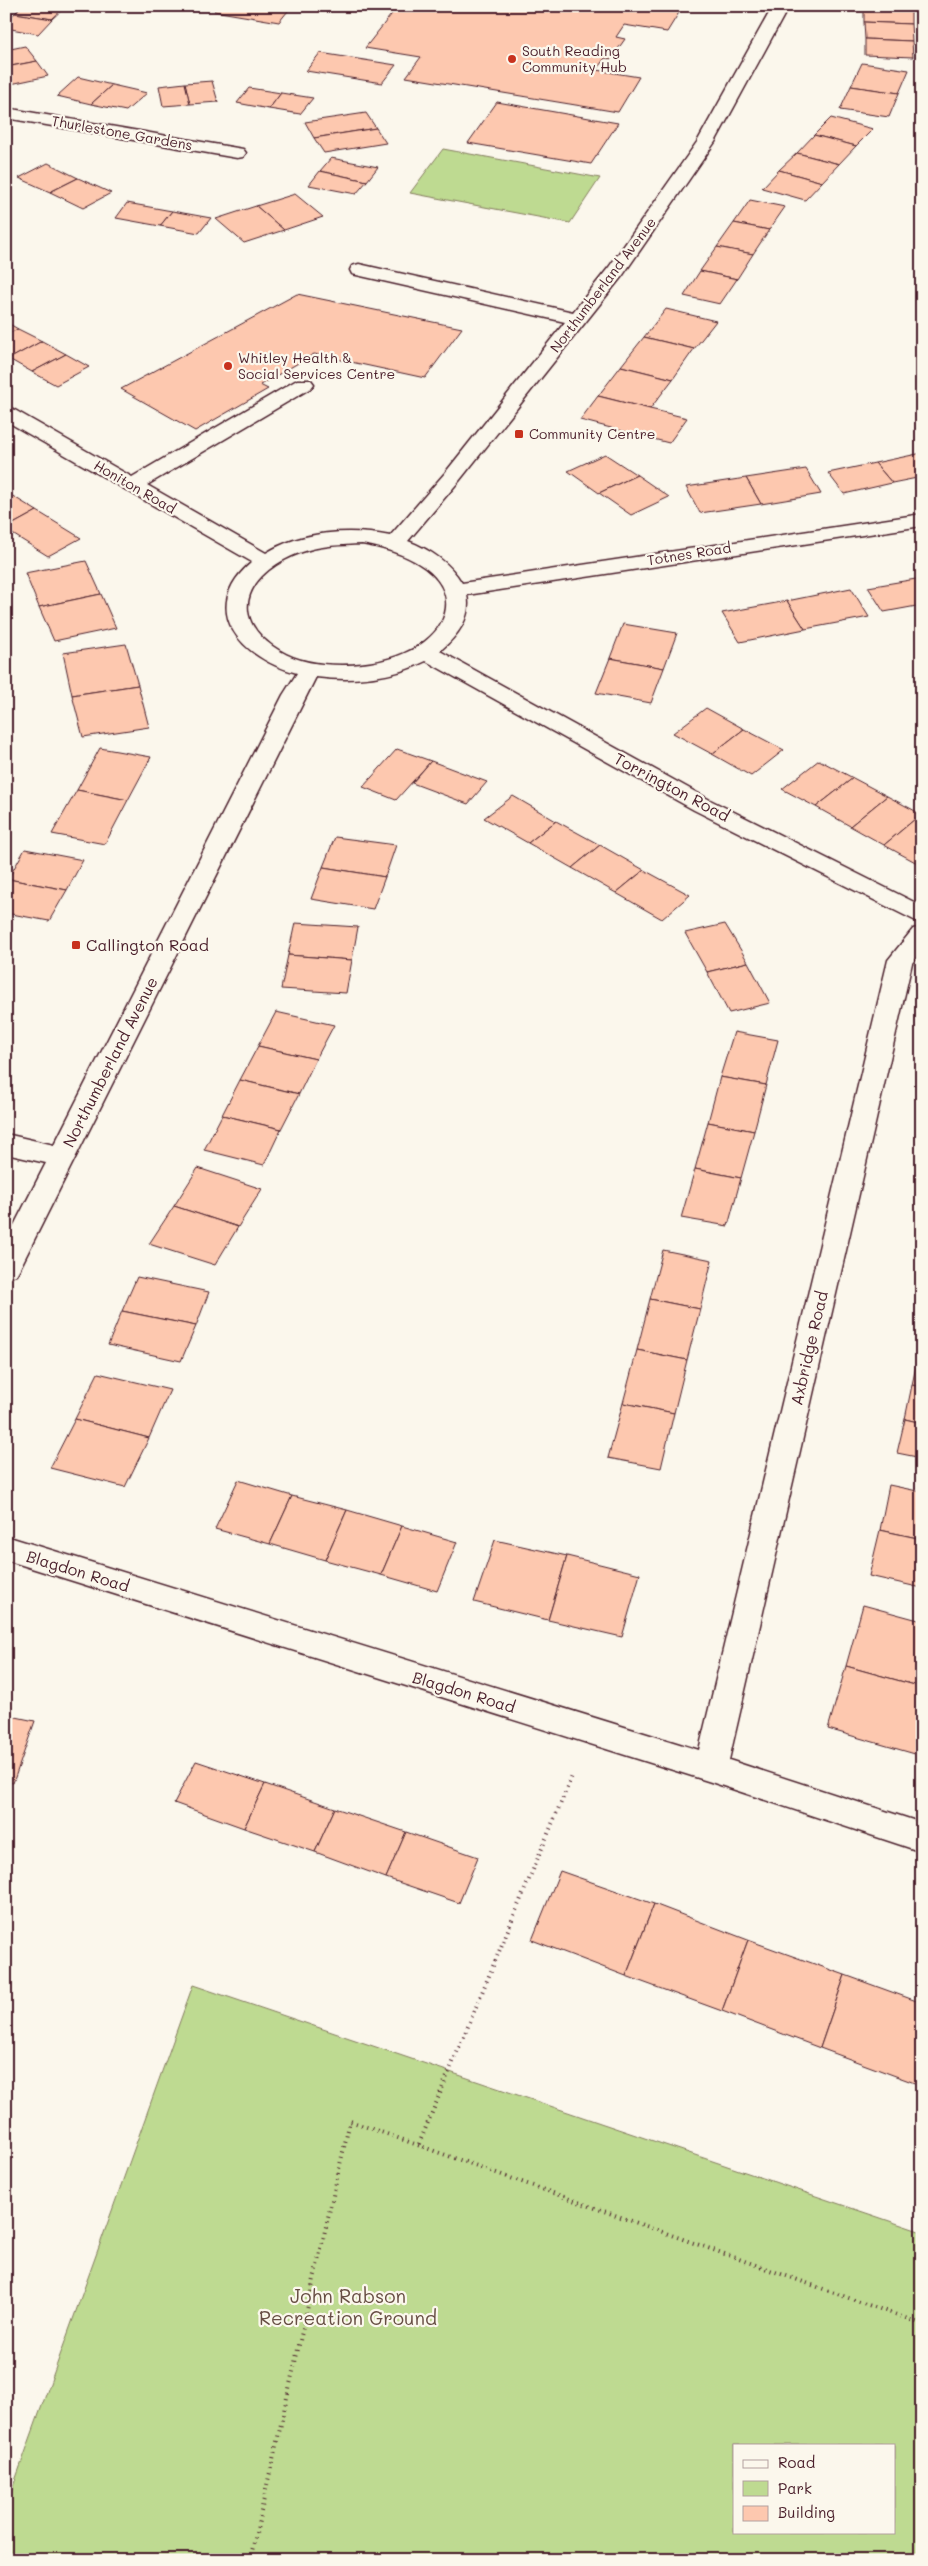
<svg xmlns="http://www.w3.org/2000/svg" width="928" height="2566" font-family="Mali,sans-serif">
  <rect width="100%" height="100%" fill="#fbf7ec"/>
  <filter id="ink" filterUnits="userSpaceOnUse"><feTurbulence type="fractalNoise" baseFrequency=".02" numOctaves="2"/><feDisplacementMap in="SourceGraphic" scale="10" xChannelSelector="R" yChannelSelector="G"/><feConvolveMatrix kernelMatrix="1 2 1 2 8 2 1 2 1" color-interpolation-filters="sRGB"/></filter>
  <g filter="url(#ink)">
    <g fill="#beda91" stroke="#847c5e" fill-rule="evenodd">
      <path d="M443,149L600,178L570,223L410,193Z"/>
      <path d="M193,1985L922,2232V2560H6V2506ZM734,2445H894V2532H734Z"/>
    </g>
    <g fill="#fdc8af" stroke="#4a1f2b">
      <path d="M22,6H66L52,19L15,13Z"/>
      <path d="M219,6H292L279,22L214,11Z"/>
      <path d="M398,6L454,8L683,6L667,32L624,25L616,37L625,39L611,59L605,58L596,70L639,77L618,112L406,77L421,57L365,48Z"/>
      <path d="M864,6L911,8V24L864,22Z"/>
      <path d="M15,13L52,19L38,34L6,28V21Z"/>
      <path d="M864,22L911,24L912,41L865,39Z"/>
      <path d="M865,39L912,41L913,57L865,55Z"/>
      <path d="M25,46L37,61L6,67V50Z"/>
      <path d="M320,53L396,65L382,83L306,71Z"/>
      <path d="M37,61L48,76L6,85V67Z"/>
      <path d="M862,63L909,70L899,93L851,86Z"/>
      <path d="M78,77L112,85L91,104L57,96Z"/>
      <path d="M212,81L218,102L190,104L185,83Z"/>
      <path d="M185,83L190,104L163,106L159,86Z"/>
      <path d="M112,85L147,93L126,111L91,104Z"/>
      <path d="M851,86L899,93L889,117L840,110Z"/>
      <path d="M249,88L281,93L269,109L237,103Z"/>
      <path d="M281,93L313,98L300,114L269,109Z"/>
      <path d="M497,102L618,123L591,164L468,143Z"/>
      <path d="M366,113L376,128L314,138L305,122Z"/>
      <path d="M831,118L873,129L856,146L814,135Z"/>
      <path d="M376,128L386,143L324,153L314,138Z"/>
      <path d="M814,135L856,146L839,164L797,153Z"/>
      <path d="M797,153L839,164L822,182L779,170Z"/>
      <path d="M331,158L378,167L367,181L320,171Z"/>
      <path d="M48,163L78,178L50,192L19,178Z"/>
      <path d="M779,170L822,182L805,200L762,188Z"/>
      <path d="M320,171L367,181L356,194L309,185Z"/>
      <path d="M78,178L111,193L83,208L50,192Z"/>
      <path d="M295,194L323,217L284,230L256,206Z"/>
      <path d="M750,200L785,207L769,230L734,223Z"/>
      <path d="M127,203L172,211L160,226L116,218Z"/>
      <path d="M256,206L284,230L244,243L216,219Z"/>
      <path d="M172,211L211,218L199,233L160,226Z"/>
      <path d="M734,223L769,230L753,254L717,247Z"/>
      <path d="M717,247L753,254L737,279L700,271Z"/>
      <path d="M700,271L737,279L720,304L684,296Z"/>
      <path d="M297,294L462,328L425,378L314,354L260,385L268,389L195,431L121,389Z"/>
      <path d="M666,309L716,321L694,349L644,337Z"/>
      <path d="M6,322L18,329L6,335Z"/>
      <path d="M18,329L42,341L9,359L6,358V335Z"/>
      <path d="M644,337L694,349L673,379L621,366Z"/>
      <path d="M42,341L66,354L32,372L9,359Z"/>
      <path d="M66,354L89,367L56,385L32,372Z"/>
      <path d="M621,366L673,379L650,409L598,396Z"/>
      <path d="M598,396L650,409L687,418L669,443L580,420Z"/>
      <path d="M922,453V477L892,483L875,463Z"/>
      <path d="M605,454L637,475L599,493L568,471Z"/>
      <path d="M875,463L892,483L844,494L828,473Z"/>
      <path d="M806,469L821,494L761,504L746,478Z"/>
      <path d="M637,475L669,497L631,515L599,493Z"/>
      <path d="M746,478L761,504L700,513L686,487Z"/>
      <path d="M6,492L37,511L6,528Z"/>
      <path d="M37,511L81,538L48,556L6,530V528Z"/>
      <path d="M86,561L101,594L39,607L25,573Z"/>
      <path d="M922,578V605L884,612L868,587Z"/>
      <path d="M851,588L869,617L805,629L787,601Z"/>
      <path d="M101,594L116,628L54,641L39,607Z"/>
      <path d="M787,601L805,629L740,642L722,613Z"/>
      <path d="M623,624L677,633L664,668L610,658Z"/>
      <path d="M126,644L138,685L72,695L63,653Z"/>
      <path d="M610,658L664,668L651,703L596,693Z"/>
      <path d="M138,685L149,727L83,737L72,695Z"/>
      <path d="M706,708L744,729L712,754L673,733Z"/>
      <path d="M744,729L784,750L751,776L712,754Z"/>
      <path d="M100,748L151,757L128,800L77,790Z"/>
      <path d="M397,749L431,761L396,800L363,787Z"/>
      <path d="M819,760L853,778L816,807L782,789Z"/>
      <path d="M431,761L487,782L468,804L412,783Z"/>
      <path d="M853,778L887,796L850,826L816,807Z"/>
      <path d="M77,790L128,800L105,844L52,834Z"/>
      <path d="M513,796L556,821L528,843L484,818Z"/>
      <path d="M887,796L921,814L884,845L850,826Z"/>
      <path d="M921,814L922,862L919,864L884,845Z"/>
      <path d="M556,821L600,845L572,868L528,843Z"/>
      <path d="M335,837L396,845L385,877L323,867Z"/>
      <path d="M600,845L644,870L616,893L572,868Z"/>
      <path d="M25,849L83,860L67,890L8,879Z"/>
      <path d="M323,867L385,877L373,909L311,899Z"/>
      <path d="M644,870L690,895L662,919L616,893Z"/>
      <path d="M8,879L67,890L49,921L6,913Z"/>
      <path d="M295,923L358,927L352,960L288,955Z"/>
      <path d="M725,924L748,962L707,972L685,933Z"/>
      <path d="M288,955L352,960L346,993L281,989Z"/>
      <path d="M748,962L770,1003L729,1013L707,972Z"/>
      <path d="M276,1012L334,1025L316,1059L258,1046Z"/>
      <path d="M734,1032L778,1040L766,1085L720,1077Z"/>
      <path d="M258,1046L316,1059L299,1094L240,1080Z"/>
      <path d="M720,1077L766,1085L754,1131L708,1122Z"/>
      <path d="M240,1080L299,1094L281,1129L222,1115Z"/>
      <path d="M222,1115L281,1129L264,1165L204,1150Z"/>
      <path d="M708,1122L754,1131L741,1178L695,1169Z"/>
      <path d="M198,1168L262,1189L238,1227L174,1206Z"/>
      <path d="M695,1169L741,1178L728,1226L681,1218Z"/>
      <path d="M174,1206L238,1227L215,1265L149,1244Z"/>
      <path d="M663,1250L712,1260L700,1309L650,1299Z"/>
      <path d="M137,1277L209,1292L196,1326L122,1311Z"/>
      <path d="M650,1299L700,1309L687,1360L637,1350Z"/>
      <path d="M122,1311L196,1326L181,1361L108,1345Z"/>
      <path d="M637,1350L687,1360L674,1413L623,1403Z"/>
      <path d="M919,1352H922V1387L912,1385Z"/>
      <path d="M98,1373L170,1390L149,1438L75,1419Z"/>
      <path d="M912,1385L922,1387V1423L905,1419Z"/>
      <path d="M623,1403L674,1413L661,1468L608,1458Z"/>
      <path d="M75,1419L149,1438L125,1487L50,1468Z"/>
      <path d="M905,1419L922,1423V1458L897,1453Z"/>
      <path d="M238,1480L292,1496L270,1544L215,1529Z"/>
      <path d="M889,1485L922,1492V1539L880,1530Z"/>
      <path d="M292,1496L347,1510L325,1560L270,1544Z"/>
      <path d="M347,1510L402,1526L381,1575L325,1560Z"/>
      <path d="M402,1526L457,1542L437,1591L381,1575Z"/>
      <path d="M880,1530L922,1539V1588L869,1576Z"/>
      <path d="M495,1540L567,1556L548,1620L474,1602Z"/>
      <path d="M567,1556L640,1574L622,1637L548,1620Z"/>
      <path d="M863,1605L922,1621V1687L846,1666Z"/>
      <path d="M846,1666L922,1687V1756L828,1729Z"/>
      <path d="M6,1715L35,1721L13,1783L6,1782Z"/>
      <path d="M196,1761L265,1784L244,1828L174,1803Z"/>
      <path d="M265,1784L335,1808L315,1852L244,1828Z"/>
      <path d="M335,1808L406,1832L386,1878L315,1852Z"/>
      <path d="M406,1832L478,1857L459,1903L386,1878Z"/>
      <path d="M560,1871L654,1904L626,1976L532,1940Z"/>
      <path d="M654,1904L748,1940L722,2011L626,1976Z"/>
      <path d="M748,1940L845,1975L820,2048L722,2011Z"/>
      <path d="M845,1975L922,2003V2078L920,2085L820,2048Z"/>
    </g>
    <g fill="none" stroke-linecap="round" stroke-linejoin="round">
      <defs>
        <g id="minor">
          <path d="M773,6H789L715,142L623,275L459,481L408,541C431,550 449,562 462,583L922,514V526L467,595C472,618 457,636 440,651L710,800L922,906V924L694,810L426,661C393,678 353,682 316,677L20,1268L16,1275L6,1278V1241L46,1163L6,1154V1134L54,1145L283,695L297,673C242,659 196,609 252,562L6,421V407L13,409L132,477L297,380H311L314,384L311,388L147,485L266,553C301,531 350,528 390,536L445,473L565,322L352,274L350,270L352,266L359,264L573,312L609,267L697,142ZM362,544C494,567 458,665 342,665C320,665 298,662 280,651C222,616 250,570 302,552C321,545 342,545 362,544Z"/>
          <path d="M6,108L237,148L243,149L246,153L243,157L237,158L6,118Z"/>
          <path d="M922,927V951L912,963L729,1760L922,1823V1852L711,1782L6,1560V1536L699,1750L888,960L913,929Z"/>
        </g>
      </defs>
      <use href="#minor" stroke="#4a1f2b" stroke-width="3"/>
      <g stroke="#4a1f2b" stroke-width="4" stroke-dasharray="1 4.5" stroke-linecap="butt">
        <path d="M419,2144L572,1776"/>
        <path d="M250,2560L350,2121L922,2324"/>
      </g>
      <use href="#minor" fill="#fbf7ec" fill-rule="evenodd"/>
    </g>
  </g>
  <g fill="#c8321e" stroke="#fbf7ec" stroke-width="2">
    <circle cx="512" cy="59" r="5"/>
    <circle cx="228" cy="366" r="5"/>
    <rect x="514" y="429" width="10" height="10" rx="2.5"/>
    <rect x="71" y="940" width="10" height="10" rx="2.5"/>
  </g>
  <g text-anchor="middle" stroke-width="4.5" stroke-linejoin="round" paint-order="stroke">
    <g font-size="14" fill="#4a1f2b" stroke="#fbf7ec" text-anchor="start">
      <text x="522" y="56">South Reading<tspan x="522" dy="16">Community Hub</tspan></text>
      <text x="238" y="363">Whitley Health &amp;<tspan x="238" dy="16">Social Services Centre</tspan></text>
      <text x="529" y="439">Community Centre</text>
    </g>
    <g font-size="14" fill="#4a1f2b" stroke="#fbf7ec">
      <text transform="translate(122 133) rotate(10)" y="5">Thurlestone Gardens</text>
      <text transform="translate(603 285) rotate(-53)" y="5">Northumberland Avenue</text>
      <text transform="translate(135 487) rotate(30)" y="5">Honiton Road</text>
      <text transform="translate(689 554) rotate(-9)" y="5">Totnes Road</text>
    </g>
    <g font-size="16" fill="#4a1f2b" stroke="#fbf7ec">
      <text transform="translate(672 787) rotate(28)" y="6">Torrington Road</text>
      <text transform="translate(110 1062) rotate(-63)" y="6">Northumberland Avenue</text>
      <text transform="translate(809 1348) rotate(-77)" y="6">Axbridge Road</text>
      <text transform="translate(78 1571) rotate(17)" y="6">Blagdon Road</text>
      <text transform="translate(464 1692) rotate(17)" y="6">Blagdon Road</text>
    </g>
    <g font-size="16" fill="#4a1f2b" stroke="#fbf7ec" text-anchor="start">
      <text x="86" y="951">Callington Road</text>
    </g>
    <g font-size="19" fill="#674e44" stroke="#fbf7ec">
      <text x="348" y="2303">John Rabson<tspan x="348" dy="22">Recreation Ground</tspan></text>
    </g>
  </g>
  <rect width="928" height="2566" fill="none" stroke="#fbf7ec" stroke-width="25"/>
  <rect x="12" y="12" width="903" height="2541" fill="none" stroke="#4a1f2b" stroke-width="2" filter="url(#ink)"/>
  <rect x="733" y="2444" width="162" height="90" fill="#fbf7ec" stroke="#b4a19f"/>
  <rect x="743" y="2460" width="25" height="8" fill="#fbf7ec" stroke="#b4a19f"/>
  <text x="778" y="2468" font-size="15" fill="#4a1f2b">Road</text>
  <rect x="743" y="2481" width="25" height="15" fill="#beda91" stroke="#b4a19f"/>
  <text x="778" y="2494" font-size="15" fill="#4a1f2b">Park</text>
  <rect x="743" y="2506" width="25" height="15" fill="#fdc8af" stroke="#b4a19f"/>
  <text x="778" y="2518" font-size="15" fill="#4a1f2b">Building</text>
</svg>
